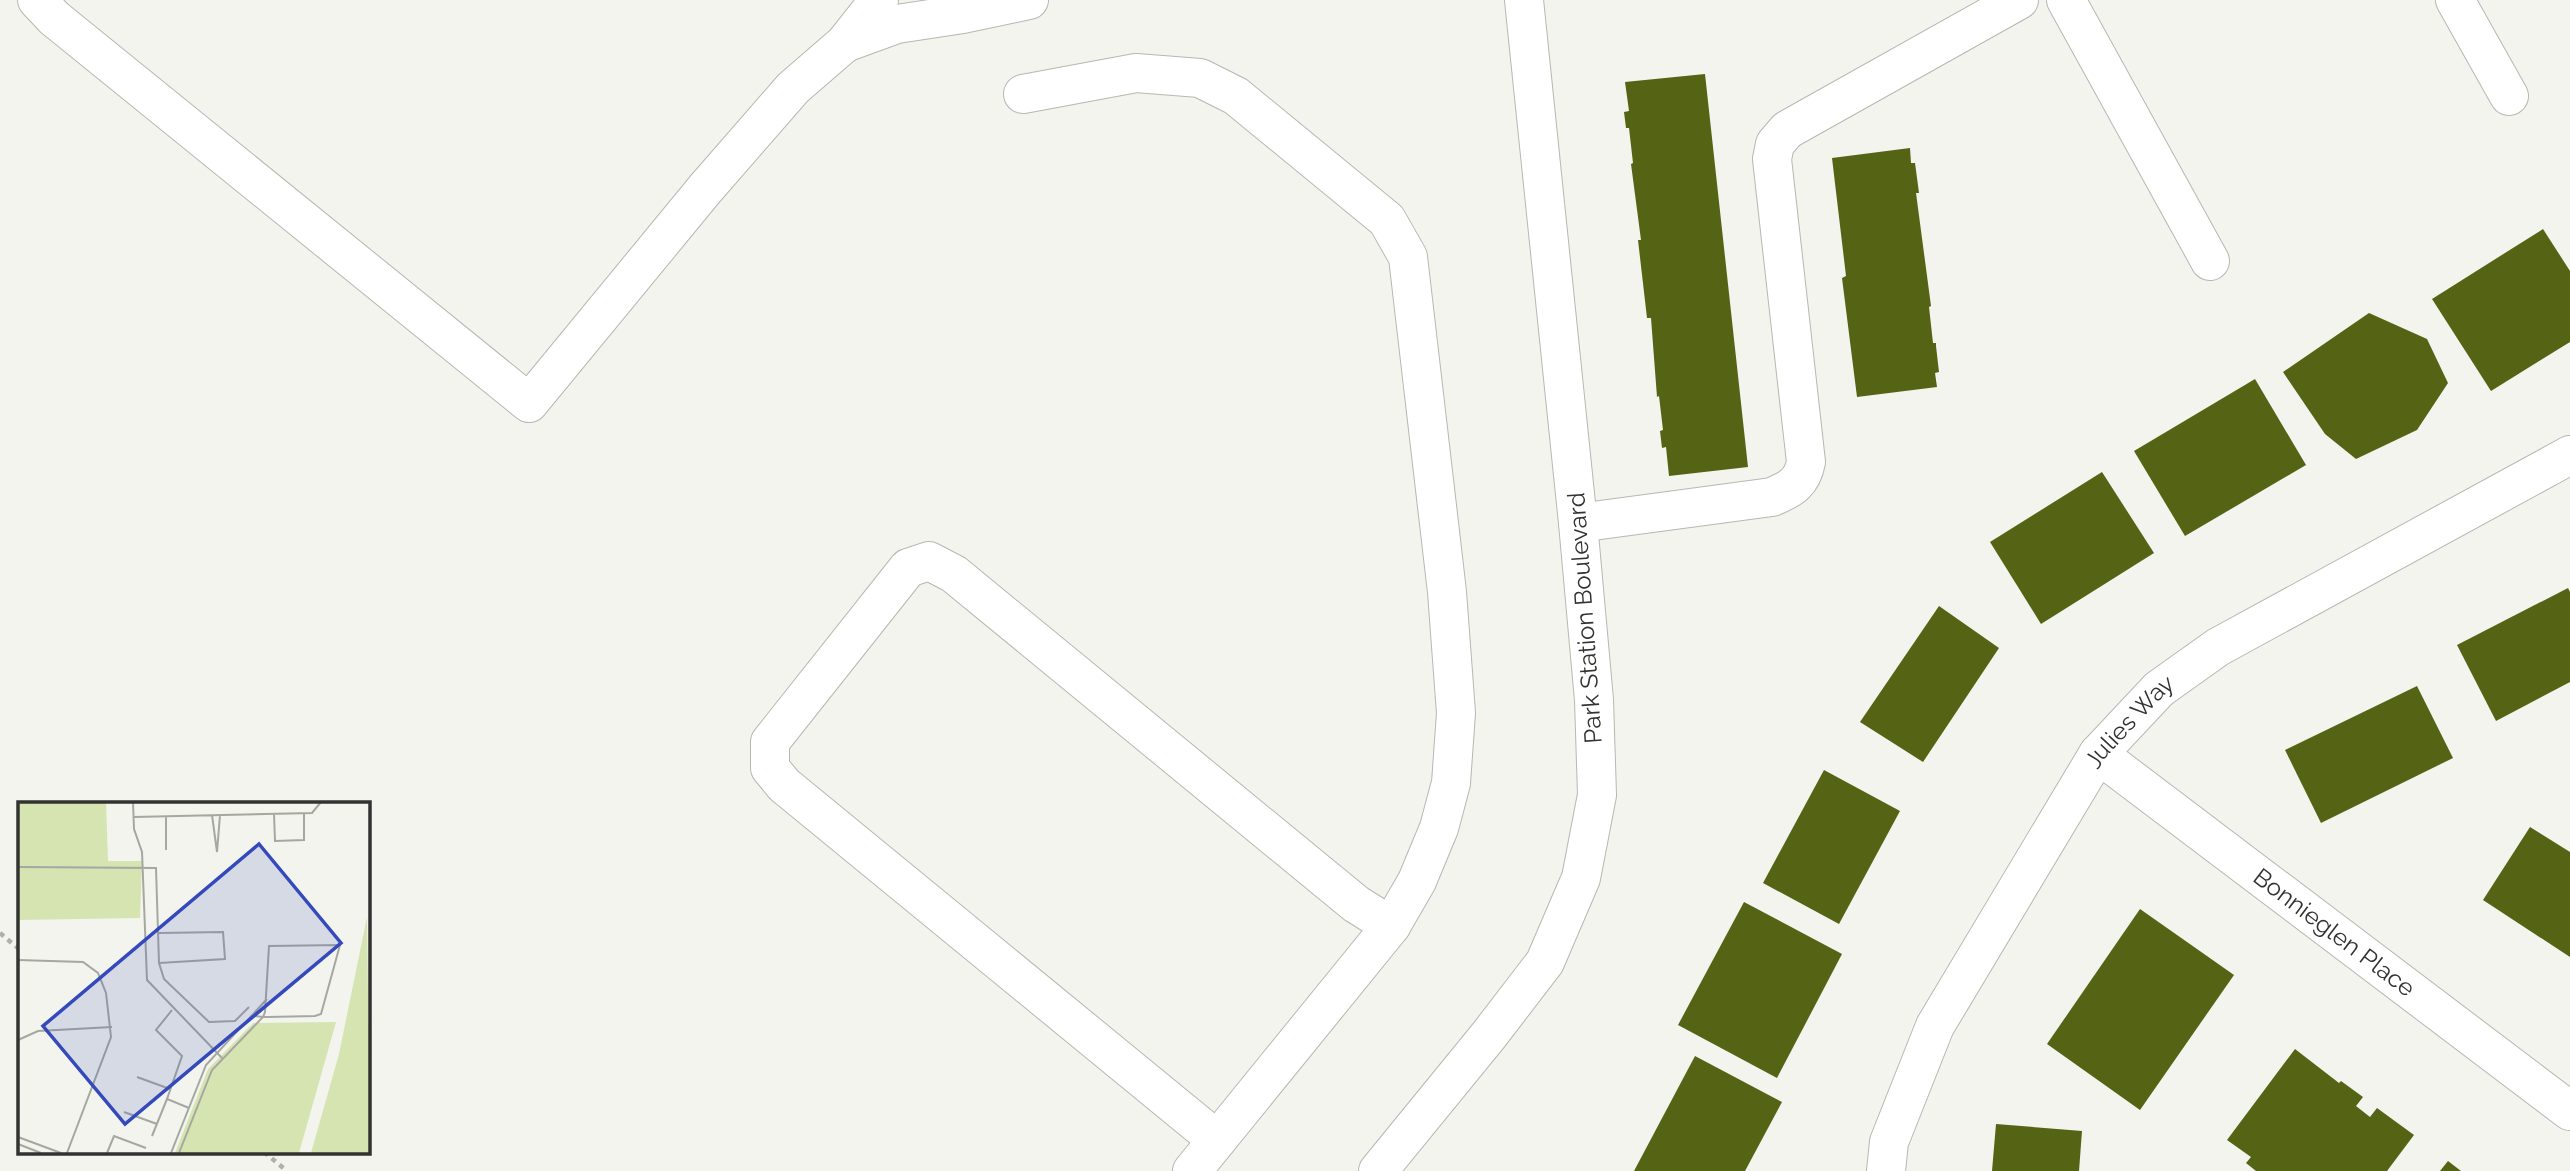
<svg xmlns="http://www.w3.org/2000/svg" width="2570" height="1171" font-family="Raleway,sans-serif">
  <rect width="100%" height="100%" fill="#f2f4ed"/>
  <g fill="#556314">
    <path d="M1705,74L1748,467L1669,476L1666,447L1662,448L1660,431L1663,430L1659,396L1657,397L1651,318H1647L1638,240H1641L1631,164L1633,163L1629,128H1626L1624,112L1629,111L1625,82Z"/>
    <path d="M1910,148L1911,163H1915L1919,193H1916L1931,306L1929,307L1933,343H1936V346L1939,372L1935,373L1937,387L1857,397L1842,278L1846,276L1832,158Z"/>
    <path d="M2543,229L2570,271V342L2491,391L2432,299Z"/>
    <path d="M2369,313L2427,339L2448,383L2417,430L2356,459L2325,434L2283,372Z"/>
    <path d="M2255,379L2306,465L2185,536L2134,451Z"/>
    <path d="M2102,472L2154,553L2041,624L1990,542Z"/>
    <path d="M2568,588L2570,592V682L2496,721L2457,645Z"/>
    <path d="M1939,606L1999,648L1923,762L1860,722Z"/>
    <path d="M2417,686L2453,758L2321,823L2285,750Z"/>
    <path d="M1824,770L1900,811L1839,924L1763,883Z"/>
    <path d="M2530,827L2570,852V957L2483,900Z"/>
    <path d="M1744,902L1842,954L1777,1078L1678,1025Z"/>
    <path d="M2140,909L2234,975L2140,1110L2047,1044Z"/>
    <path d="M2295,1049L2339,1083L2341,1081L2363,1097L2356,1106L2370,1117L2377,1108L2414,1135L2387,1171H2256L2246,1163L2251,1157L2227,1140Z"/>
    <path d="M1695,1056L1782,1102L1745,1171H1634Z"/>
    <path d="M1996,1124L2082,1131L2079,1171H1992Z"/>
    <path d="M2448,1161L2461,1171H2440Z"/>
  </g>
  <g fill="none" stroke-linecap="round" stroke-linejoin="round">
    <defs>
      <g id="minor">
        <path d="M37,0L54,18L529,403L705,189L793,88L845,43L879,0"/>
        <path d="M2066,0L2210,261"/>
        <path d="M2455,0L2509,96"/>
        <path d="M845,43L897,24L963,14L1029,0"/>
        <path d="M1023,94L1136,73L1200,78L1236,96L1387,220L1408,257L1447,592L1456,713L1451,783L1439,828L1417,881L1391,926L1192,1171"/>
        <path d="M1578,523L1772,497C1791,489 1802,483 1806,462L1772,159L1775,144L1787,130L2019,0"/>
        <path id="s1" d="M2098,754L2570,1111"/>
        <path d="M1217,1140L784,785L770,768V742L908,568L929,561L954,574L1356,904L1391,926"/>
        <path d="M1378,1171L1489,1035L1545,962L1581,878L1597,795L1594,700L1578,523L1524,0"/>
        <path id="s2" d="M1886,1171L1889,1142L1935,1026L2098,754L2159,689L2218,647L2570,455"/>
      </g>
    </defs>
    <use href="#minor" stroke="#b6b8b1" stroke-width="40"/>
    <g stroke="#aeb0aa" stroke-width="4.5" stroke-dasharray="5 5" stroke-linecap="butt">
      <path d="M0,933L19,949"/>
      <path d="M264,1152L287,1171"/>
    </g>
    <use href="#minor" stroke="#fff" stroke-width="38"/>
  </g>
  <g text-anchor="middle" stroke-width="7" stroke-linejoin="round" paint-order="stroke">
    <g font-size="24" fill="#323330" stroke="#fff">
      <text transform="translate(1585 618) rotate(-94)" y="8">Park Station Boulevard</text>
      <text dy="8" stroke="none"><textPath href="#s2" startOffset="516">Julies Way</textPath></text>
      <text dy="8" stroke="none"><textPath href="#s1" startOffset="296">Bonnieglen Place</textPath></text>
    </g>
  </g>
  <g transform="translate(18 802)">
    <rect width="352" height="352" fill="#f2f4ed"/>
    <path d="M0,0H88L90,59H124L122,116L0,118ZM349,115L352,351H293L321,252ZM318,220L281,351H157L190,267L235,221Z" fill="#d6e4b1"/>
    <path fill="none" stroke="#a5a7a1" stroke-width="2" d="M115,0L116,27L124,50L129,178L204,256M256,12L257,39L286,38V11M194,13L199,50L202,13M148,14V48M116,15L294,11L303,0M0,65L138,66L141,161L146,177L191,220L217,219L231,205M141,131L205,130L207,157L141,161M0,158L65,160L80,171L88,191L93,235L49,351M154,208L138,228L164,254L149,297L171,306M0,238L20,229L94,225M119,275L152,287M106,310L139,322M134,334L149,297M0,335L43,351M0,342L23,351M89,351L96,334L128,346M153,351L188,263L249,197M161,351L194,268L245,215L247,210L251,144L322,143L303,212L297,214L250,215H245L237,214"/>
    <path fill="#3449bb" fill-opacity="0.15" stroke="#3449bb" stroke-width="3.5" d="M241,42L323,141L107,322L25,224Z"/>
    <rect width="352" height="352" fill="none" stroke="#323330" stroke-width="3.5"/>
  </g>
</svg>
